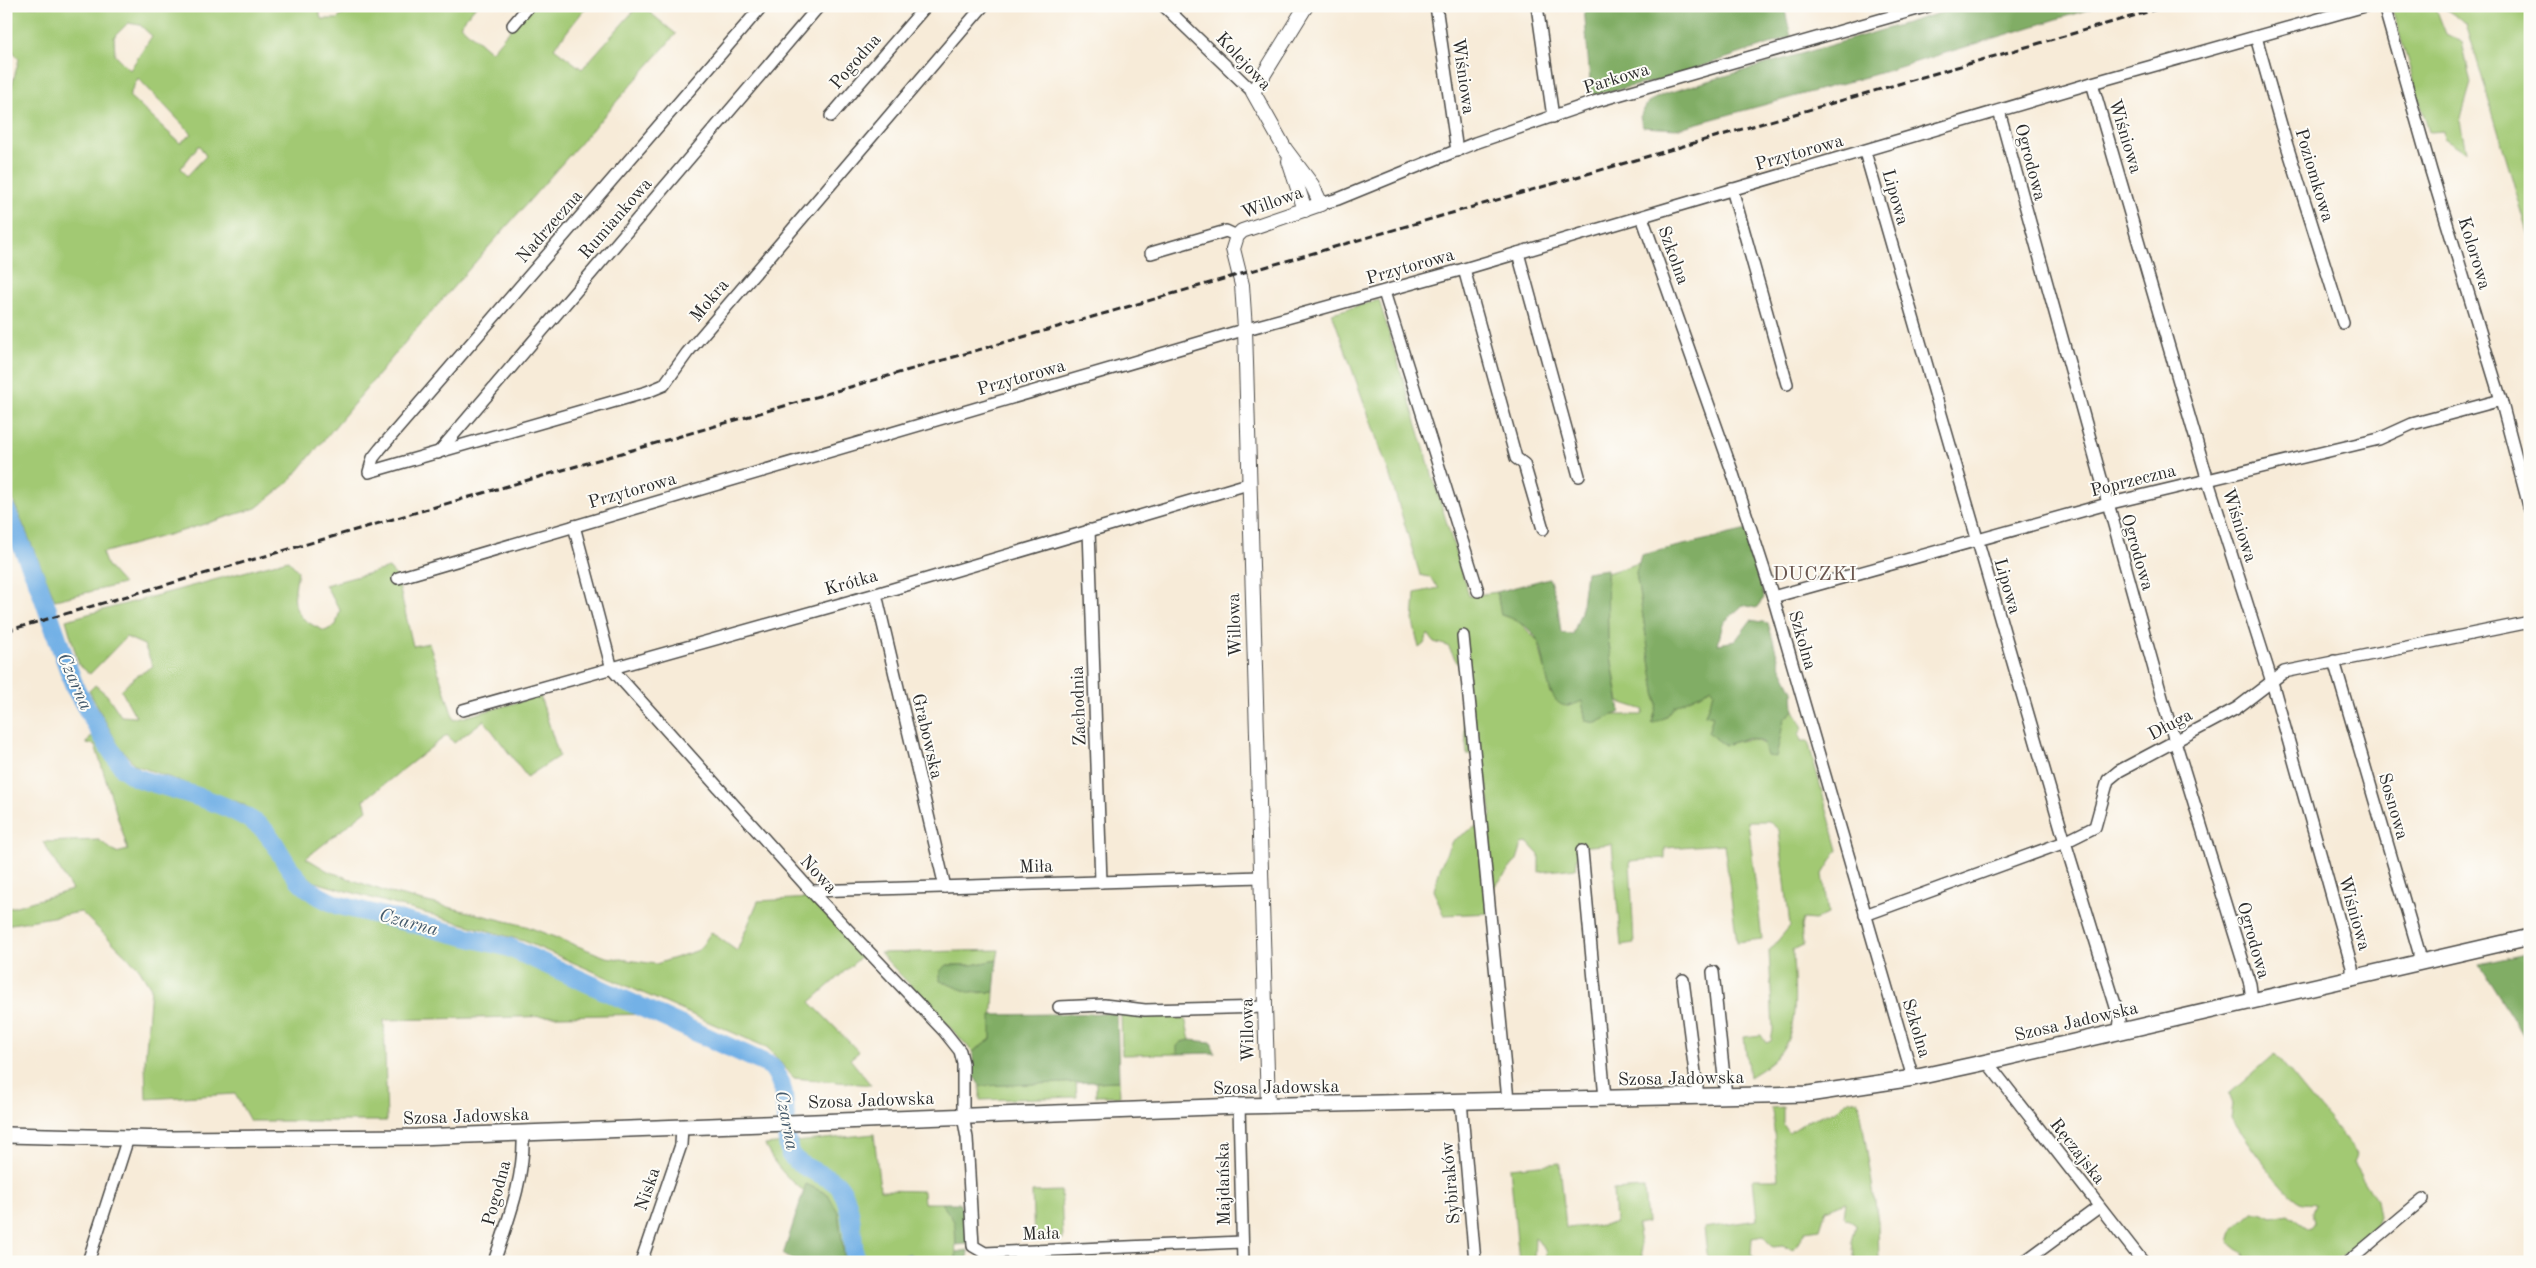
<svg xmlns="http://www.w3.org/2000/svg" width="2536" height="1268" font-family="'Old Standard TT',serif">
  <rect width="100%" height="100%" fill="#fdfcf7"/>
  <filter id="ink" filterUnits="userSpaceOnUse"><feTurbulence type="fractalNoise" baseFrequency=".02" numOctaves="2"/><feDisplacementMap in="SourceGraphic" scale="10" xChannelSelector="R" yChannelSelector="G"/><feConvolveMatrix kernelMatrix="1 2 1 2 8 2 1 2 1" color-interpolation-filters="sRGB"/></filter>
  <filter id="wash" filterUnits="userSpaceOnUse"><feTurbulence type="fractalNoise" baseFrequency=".0096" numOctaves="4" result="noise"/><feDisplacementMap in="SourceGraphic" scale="20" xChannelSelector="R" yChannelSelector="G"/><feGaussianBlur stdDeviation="1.12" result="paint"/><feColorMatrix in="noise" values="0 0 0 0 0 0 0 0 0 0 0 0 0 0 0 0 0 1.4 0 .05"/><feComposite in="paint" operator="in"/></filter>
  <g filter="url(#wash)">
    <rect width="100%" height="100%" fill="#f7ebd8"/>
    <g fill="#a2c973" stroke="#667a4f" fill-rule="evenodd">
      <path d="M6,6H318L321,19H337L354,6H476L460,25L491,52L530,6H587L554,48L582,69L638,6H642L676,34L412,334L288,483L256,508L182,531L102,553L107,566L123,584L55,600L6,484V107L19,59L6,43ZM128,23L140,25L152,36L130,70L115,55L114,37ZM138,78L192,134L180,143L129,96ZM199,145L206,156L187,176L181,168Z"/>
      <path d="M2391,6H2435L2446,34L2462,42L2471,83L2460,121L2466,152L2444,138L2443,131L2429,132Z"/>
      <path d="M2441,6H2530V239L2466,23Z"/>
      <path d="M1379,300L1469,596L1497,592L1501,615L1516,619L1538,641L1551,694L1568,706L1582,701L1586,721L1596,723L1612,715H1642L1644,710L1619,702L1608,638L1607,573L1639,563L1636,573L1657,704L1666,717L1675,706L1712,688L1714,693L1705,714L1713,716L1708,733L1725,745C1751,737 1757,736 1776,756L1784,719L1794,710L1803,728L1799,734L1801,741H1808L1838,850L1823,874L1828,914L1815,920L1803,919L1801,926L1803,945L1793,950C1793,983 1802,1030 1777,1056C1770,1065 1758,1071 1749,1077L1744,1037L1761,1035L1766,1043L1771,1041L1773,1030L1769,951L1790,926L1779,830L1769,821H1748L1762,939L1737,942L1724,844L1665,848V858L1630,861L1634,944L1621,946L1612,844L1579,847L1576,868L1539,872V855L1528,843L1522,844L1517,860L1492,890L1494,913L1443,915L1434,890L1441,865L1452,841L1490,818L1491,812L1482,755L1467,754L1459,666L1448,646L1434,642L1428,634L1424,644L1419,648L1413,622L1415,593L1439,588L1429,577L1420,575L1389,473L1332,313Z"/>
      <path d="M288,560L298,571C292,605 290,616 325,631L336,625L340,610L325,585L389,568L397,577L413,646L429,643L454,720L540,696L559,756L527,777L484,720L454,743L447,735L364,800L367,810L306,858L328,871L386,892L526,926L606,957L656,964L699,950L711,932L737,951L758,901L811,898L863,955L810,1002L859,1052L850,1059L871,1085L794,1078L768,1048L524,941L315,882L295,866L261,818L243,804L135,765L118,745L89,691L95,685L107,695L121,716L136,717L121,690L134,678L153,666L144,645L126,637L90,674L79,665L66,620Z"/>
      <path d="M95,731L120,772L131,781L242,821C264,837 268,852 283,872C296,891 316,901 336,910L507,952L650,1014L384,1020L387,1121H250L235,1094L146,1099L145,1061L151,988L138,967L81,912L6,925V909L72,890L43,842L99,840L116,853L128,850L95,745L86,743Z"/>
      <path d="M999,950L997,960L972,965H947L941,981L975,993L994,992L991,1039L973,1052L880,953Z"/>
      <path d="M1121,1013H1172L1180,1018H1185L1190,1040L1181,1042L1177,1054L1122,1055Z"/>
      <path d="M2275,1054L2357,1154L2353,1163L2376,1200L2379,1216L2374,1230L2334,1262H2244L2243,1253L2229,1242L2232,1231L2253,1212H2261L2272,1217L2288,1214L2309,1229L2314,1222L2312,1213L2315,1204C2311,1203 2304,1204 2300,1202C2284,1195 2242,1135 2231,1118L2233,1104L2229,1094Z"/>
      <path d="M1119,1081L1120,1096H1096V1082Z"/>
      <path d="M1076,1082L1077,1097L980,1100V1086Z"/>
      <path d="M1849,1100L1859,1101L1878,1221L1879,1262H1855L1852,1242L1856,1225L1844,1217L1846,1202L1826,1210L1820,1229L1805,1231L1794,1250L1782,1246L1773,1247L1764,1236L1752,1238L1751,1254L1757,1262H1708L1704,1228L1757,1220L1753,1179H1778L1772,1108L1783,1107V1124L1789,1133L1809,1120L1835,1111Z"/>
      <path d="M874,1134L880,1190L923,1191L924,1203H941L952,1214L955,1222L956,1260L963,1262H921L909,1254L901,1258L900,1262H845L838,1212L807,1184L804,1191C788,1179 773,1164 765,1145Z"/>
      <path d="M1560,1163L1566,1228L1615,1224L1613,1190L1644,1188L1647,1223L1637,1225L1643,1262H1547L1545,1250L1535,1237L1534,1262H1519L1510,1168Z"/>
      <path d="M1061,1191L1063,1239H1034L1032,1192Z"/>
    </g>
    <g fill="#81ad65" stroke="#566c48">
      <path d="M1584,6H1784L1791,37L1653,82L1591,95Z"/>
      <path d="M1964,6H2100L1873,75L1676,129L1643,127L1640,117L1648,102L1664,94Z"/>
      <path d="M1747,530L1764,598L1756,608L1743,605L1723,623L1718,644L1735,641L1751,620L1768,623L1780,665L1793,691L1794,710L1784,719L1776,757L1767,756L1763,742L1747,738L1725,745L1708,733L1713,716L1705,714L1714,693L1712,688L1675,706L1666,717L1652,724L1657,704L1636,573L1641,555Z"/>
      <path d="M1607,569L1608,638L1620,712L1596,723L1586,721L1582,701C1578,703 1571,706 1567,706C1544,705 1547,657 1538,641C1531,628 1515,618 1501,615L1497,592L1549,578L1557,600L1561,633L1573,634L1581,612L1586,572Z"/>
      <path d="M2530,953V1045L2479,964Z"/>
      <path d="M997,960L994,992H968L940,981V971L947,965H972Z"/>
      <path d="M1117,1013L1119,1081L980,1086L973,1075V1052L991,1039V1015Z"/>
      <path d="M1190,1040L1211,1042L1215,1053L1177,1054V1046L1181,1042Z"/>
      <path d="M806,1184L828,1194L838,1212L845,1262H800L783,1255Z"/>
      <path d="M941,1203H959L967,1219L968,1244L956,1245C955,1219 956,1223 941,1203Z"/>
      <path d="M968,1250L967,1262L956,1261V1252Z"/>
    </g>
    <path fill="#73b1e6" stroke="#4f6e88" d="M909,1254L921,1262H900L904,1255Z"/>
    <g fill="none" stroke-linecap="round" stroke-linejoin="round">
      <path stroke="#73b1e6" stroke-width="19" d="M6,510L38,583L75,688L110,749L124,769L137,778C177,791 229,802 262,828C269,834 275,844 280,853C296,880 308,893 338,905L508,947L771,1066C792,1092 781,1124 790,1154C800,1167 816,1171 830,1179C854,1191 852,1238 855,1262"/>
    </g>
  </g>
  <g filter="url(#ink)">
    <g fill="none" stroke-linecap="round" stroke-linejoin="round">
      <defs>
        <g id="minor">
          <path d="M762,6L380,449L373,458L369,472L647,392L664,385L687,353L983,6"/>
          <path d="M1164,6L1253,92"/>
          <path d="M1436,6L1457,151"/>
          <path d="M1537,6L1553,117"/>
          <path d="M2384,6L2431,171L2501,400L2530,510"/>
          <path d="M513,25L529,6"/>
          <path d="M2256,37L2285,139L2343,323"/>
          <path d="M2092,83L2208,481L2272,682L2352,967V977"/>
          <path d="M1999,111L2166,712L2250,984L2252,1000"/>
          <path d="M831,116L926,6"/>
          <path d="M1865,152L2065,842L2120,1020L2119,1030"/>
          <path d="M1732,189L1787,384"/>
          <path d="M1321,204L1338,199L1475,143L1597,101L1928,6"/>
          <path d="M1642,217L1731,468L1773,597L1913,1078"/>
          <path d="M1151,253L1226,231L1237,236"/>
          <path d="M1518,253L1579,476"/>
          <path d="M1464,269L1516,458L1524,464L1543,529"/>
          <path d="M1384,292L1478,591"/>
          <path d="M438,453L819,6"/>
          <path d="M574,526L612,669L811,891L944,1031L960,1051L963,1063V1116L967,1138L973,1246L985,1253L1242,1242"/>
          <path d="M1089,530L1101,882"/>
          <path d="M398,578L1236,332L1464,269L2092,83L2365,6"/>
          <path d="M876,594L945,887"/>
          <path d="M1773,597L2107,504L2379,439L2412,424L2501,400"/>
          <path d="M1463,636L1508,1100"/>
          <path d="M2334,661L2419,952V962"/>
          <path d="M463,710L876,594L1248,484"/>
          <path d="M1582,851L1605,1098"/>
          <path d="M811,891L1261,877"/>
          <path d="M1865,915L2065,842L2095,827L2108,780L2119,771L2237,708L2284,672L2530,622"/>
          <path d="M1713,972L1726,1096"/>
          <path d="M1683,980L1698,1096"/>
          <path d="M1059,1007L1104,1005L1145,1010L1266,1007"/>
          <path d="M1987,1062L2143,1262"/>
          <path d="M1461,1101L1475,1262"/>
          <path d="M1239,1106L1243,1262"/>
          <path d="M88,1262L128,1138"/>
          <path d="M494,1262C508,1220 525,1178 523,1133"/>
          <path d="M641,1262L681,1145L682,1127"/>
          <path d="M2024,1262L2099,1207"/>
          <path d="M2348,1262L2423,1199"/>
        </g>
        <g id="tertiary">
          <path d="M1289,161L1305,210"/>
          <path d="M1268,1106L1245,329L1242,285L1233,249L1237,236L1242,231L1321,204L1312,185L1285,149L1253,92L1306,6"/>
        </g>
        <path id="secondary" d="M6,1135L170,1139L417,1137L1239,1106L1808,1094L1913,1078L1987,1062L2530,937"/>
      </defs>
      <use href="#minor" stroke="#4a4845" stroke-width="14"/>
      <use href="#tertiary" stroke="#4a4845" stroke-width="16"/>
      <use href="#secondary" stroke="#4a4845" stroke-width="18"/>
      <use href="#minor" stroke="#fff" stroke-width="11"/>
      <use href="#tertiary" stroke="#fff" stroke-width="14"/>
      <use href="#secondary" stroke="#fff" stroke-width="15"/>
      <path stroke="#2b2b2b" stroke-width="3" stroke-dasharray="8 4" stroke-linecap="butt" d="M6,631L2168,6"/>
    </g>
  </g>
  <g text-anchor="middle" stroke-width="4" stroke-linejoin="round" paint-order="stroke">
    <g font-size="18" fill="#2b2b2b" stroke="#fdfcf7">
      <text transform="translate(855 61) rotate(-49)" y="6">Pogodna</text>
      <text transform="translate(1244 61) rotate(47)" y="6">Kolejowa</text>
      <text transform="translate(1464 76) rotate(82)" y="6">Wiśniowa</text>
      <text transform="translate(1616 78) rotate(-17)" y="6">Parkowa</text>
      <text transform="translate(2126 136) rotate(73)" y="6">Wiśniowa</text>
      <text transform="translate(1799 152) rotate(-16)" y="6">Przytorowa</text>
      <text transform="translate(2031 162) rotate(75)" y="6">Ogrodowa</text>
      <text transform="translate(2315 175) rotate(73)" y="6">Poziomkowa</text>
      <text transform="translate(1896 197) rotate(74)" y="6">Lipowa</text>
      <text transform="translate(1272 202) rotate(-20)" y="6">Willowa</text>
      <text transform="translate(615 218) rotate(-49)" y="6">Rumiankowa</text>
      <text transform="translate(549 226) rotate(-49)" y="6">Nadrzeczna</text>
      <text transform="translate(2475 253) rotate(73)" y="6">Kolorowa</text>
      <text transform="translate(1674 255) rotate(70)" y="6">Szkolna</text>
      <text transform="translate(1410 266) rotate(-16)" y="6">Przytorowa</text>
      <text transform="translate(709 300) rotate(-50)" y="6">Mokra</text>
      <text transform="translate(1021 377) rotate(-16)" y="6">Przytorowa</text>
      <text transform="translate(2133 480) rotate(-14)" y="6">Poprzeczna</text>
      <text transform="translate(632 490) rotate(-16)" y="6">Przytorowa</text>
      <text transform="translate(2240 525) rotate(72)" y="6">Wiśniowa</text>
      <text transform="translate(2138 552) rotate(74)" y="6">Ogrodowa</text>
      <text transform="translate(851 582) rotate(-16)" y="6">Krótka</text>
      <text transform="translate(2008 586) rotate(74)" y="6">Lipowa</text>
      <text transform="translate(1234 625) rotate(-92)" y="6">Willowa</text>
      <text transform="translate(1803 640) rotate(74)" y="6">Szkolna</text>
      <text transform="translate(1078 706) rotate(-92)" y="6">Zachodnia</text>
      <text transform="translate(2170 724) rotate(-28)" y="6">Długa</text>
      <text transform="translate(928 736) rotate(77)" y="6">Grabowska</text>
      <text transform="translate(2394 806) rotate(74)" y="6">Sosnowa</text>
      <text transform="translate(1036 866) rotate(-2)" y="6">Miła</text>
      <text transform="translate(819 874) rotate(47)" y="6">Nowa</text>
      <text transform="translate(2355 913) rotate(74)" y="6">Wiśniowa</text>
      <text transform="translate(2254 940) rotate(74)" y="6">Ogrodowa</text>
      <text transform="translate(2076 1021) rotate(-13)" y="6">Szosa Jadowska</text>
      <text transform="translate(1917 1028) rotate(73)" y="6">Szkolna</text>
      <text transform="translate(1247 1030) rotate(-91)" y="6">Willowa</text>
      <text transform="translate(1681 1078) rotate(-1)" y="6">Szosa Jadowska</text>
      <text transform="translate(1276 1087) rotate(-1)" y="6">Szosa Jadowska</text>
      <text transform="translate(871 1100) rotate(-2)" y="6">Szosa Jadowska</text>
      <text transform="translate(466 1116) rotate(-2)" y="6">Szosa Jadowska</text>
      <text transform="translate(2078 1151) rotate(52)" y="6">Ręczajska</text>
      <text transform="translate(1450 1183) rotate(-95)" y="6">Sybiraków</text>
      <text transform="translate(1223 1184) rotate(-91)" y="6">Majdańska</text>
      <text transform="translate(647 1189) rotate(-71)" y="6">Niska</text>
      <text transform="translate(496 1193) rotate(-75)" y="6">Pogodna</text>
      <text transform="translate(1041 1233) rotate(-2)" y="6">Mała</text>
    </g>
    <g font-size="19" font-style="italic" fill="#445a6c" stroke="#fdfcf7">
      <text transform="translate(76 681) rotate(66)" y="7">Czarna</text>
      <text transform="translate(409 921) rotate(15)" y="7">Czarna</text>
      <text transform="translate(788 1120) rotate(79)" y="7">Czarna</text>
    </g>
    <g font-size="20" letter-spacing="1" fill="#6b5750" stroke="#fdfcf7">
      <text x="1815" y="580">DUCZKI</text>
    </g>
  </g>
  <rect width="2536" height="1268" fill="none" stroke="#fdfcf7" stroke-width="25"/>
</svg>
